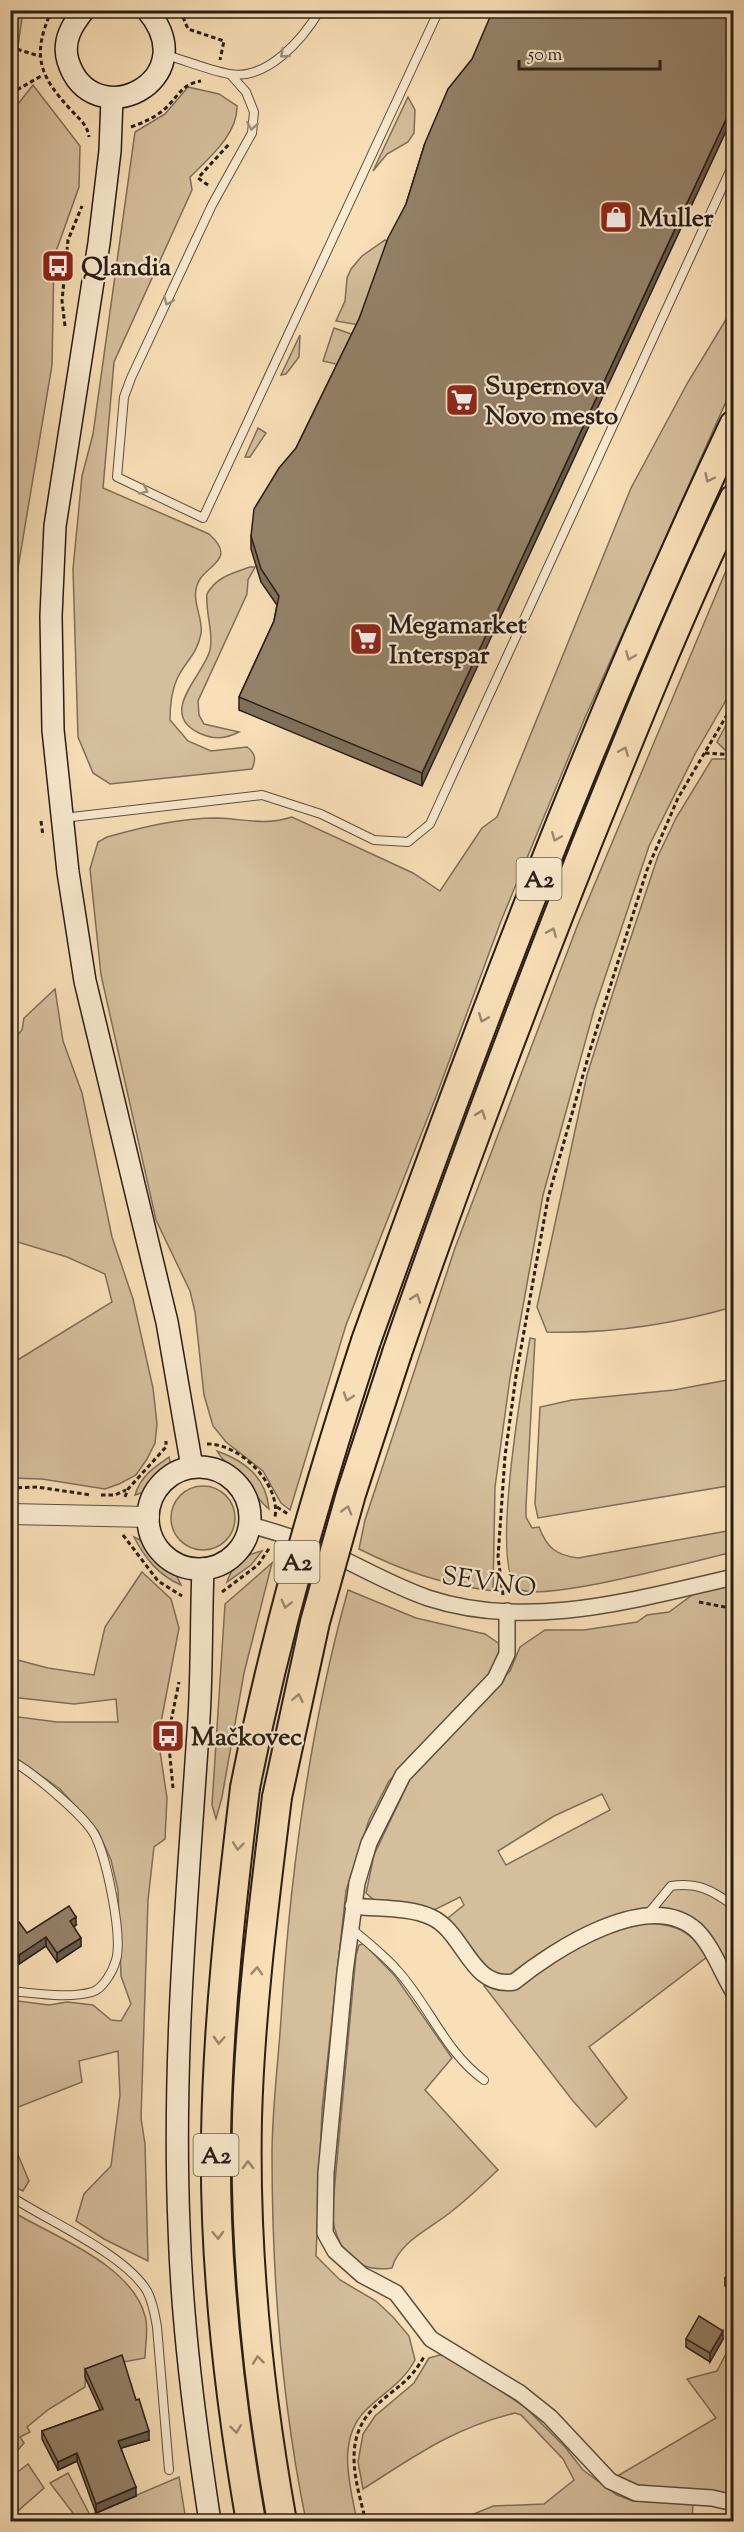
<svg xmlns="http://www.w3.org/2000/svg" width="744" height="2532" font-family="'Sorts Mill Goudy',serif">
  <rect width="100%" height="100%" fill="#f8dfb7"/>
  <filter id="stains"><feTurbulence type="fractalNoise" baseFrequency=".00333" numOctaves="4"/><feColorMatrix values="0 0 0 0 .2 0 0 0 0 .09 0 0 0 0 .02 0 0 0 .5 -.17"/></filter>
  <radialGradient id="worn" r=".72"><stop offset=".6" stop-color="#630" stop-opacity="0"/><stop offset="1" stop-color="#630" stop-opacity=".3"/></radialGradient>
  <g fill="#d5be9c" stroke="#7f6e5a" stroke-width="1.5" fill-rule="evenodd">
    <path d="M10,11H23L17,53L11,50Z"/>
    <path d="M33,85L80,146L79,187L54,257L52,365L16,580L14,713L10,705V114Z"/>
    <path d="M188,87L219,94L237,106C238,134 209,158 190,177L192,190L114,362L103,488L209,534C236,558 210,564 200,579C188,598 204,617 201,634C196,657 185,661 177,679C171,692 170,705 170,720L188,741L211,751L247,747C256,754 256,759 252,769L110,784L93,773L78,737L73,569L82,476L93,434L135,132L165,114Z"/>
    <path d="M408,97L415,110L414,133L408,142L387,154L373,171Z"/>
    <path d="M385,240L390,243L359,325L336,321L345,301L347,278L351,269L362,256Z"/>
    <path d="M733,308V386L584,720L501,921L437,1094L346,1325L290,1510L281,1503L263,1471L226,1442L213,1426L204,1395L195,1312L190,1291L156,1220L101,975L90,869L98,842L107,837C143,827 179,818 218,818C246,819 264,826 292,817L413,873L440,891L482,828L497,817L631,488L688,382Z"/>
    <path d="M334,328L354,335L340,365L323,361Z"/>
    <path d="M300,335L299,357L286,374L281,375Z"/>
    <path d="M258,428L266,433L250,457H245Z"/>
    <path d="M733,554V688L695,754L649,846L594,1010L543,1195L510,1378L495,1487L493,1591C442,1584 405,1572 359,1549L365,1520L455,1248L578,924Z"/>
    <path d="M250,567H255L248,580L247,594L198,701L199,715L204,724L239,732C225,739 214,740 199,733C157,713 204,675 210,650C214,632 205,613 207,594C216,577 233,573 250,567Z"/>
    <path d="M733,712V751H726L717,742Z"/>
    <path d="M712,759H734L733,1307C673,1324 609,1334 547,1332L537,1307L587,1075L623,961L658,856L676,818Z"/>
    <path d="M55,989L63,1041L82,1093L112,1237L133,1299L153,1388L157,1424L155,1443L147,1459L136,1475L119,1484L105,1489L42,1479L11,1478V1364L112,1302L105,1274L67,1257L11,1240L10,1111L16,1107L11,1098V1042L22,1030L24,1018Z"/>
    <path d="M530,1338L535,1339L526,1506V1517L532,1528L539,1527C547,1548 556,1555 578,1558L733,1530V1552C699,1560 543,1603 519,1589C488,1571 524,1374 530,1338Z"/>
    <path d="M733,1379V1485L538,1518L535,1504L540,1407L572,1400L674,1390Z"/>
    <path d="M217,1451C245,1461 266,1477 269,1509C256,1499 252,1486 240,1475C231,1467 223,1462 217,1451Z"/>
    <path d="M169,1457L171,1466L150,1490L135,1495C141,1476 153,1468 169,1457Z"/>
    <circle cx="203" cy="1518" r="32"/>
    <path d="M134,1537C148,1543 146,1545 155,1555C168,1570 171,1562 181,1585C158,1575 145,1558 134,1537Z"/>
    <path d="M262,1551L251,1565L227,1582C233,1563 244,1555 262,1551Z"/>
    <path d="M272,1563L244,1673L222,1797L216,1819L212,1805L225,1604Z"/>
    <path d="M142,1572L171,1599L179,1628L158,1738L167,1798L165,1839L154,1847L148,1900L141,2118L145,2144L148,2261L104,2239L76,2221L84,2194L111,2166L120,2095L118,2051L79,2061L82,2082L11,2110L10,2000L49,2005L67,2002L93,2005L111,2020L121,2021L131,2004L121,1976L118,1890L111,1860L98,1831L60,1789L10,1754L11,1716L57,1722H118L116,1699L74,1704L11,1697L10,1658L48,1668L94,1675L105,1627Z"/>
    <path d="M733,1585V1985L704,1935L657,1911L510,1977L490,1974L443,1922L464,1905L460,1897L432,1911L376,1902L366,1893L374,1855L410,1779L510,1671L520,1647L545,1630H584L637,1622L647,1615L669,1612L695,1593ZM602,1794L610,1810L506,1865L498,1851L554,1816Z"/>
    <path d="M348,1590L416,1618L485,1634L501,1645L493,1669L479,1686L389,1781L369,1820L346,1891L322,2110L316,2256L340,2280L376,2301L393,2317L409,2336L415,2360C403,2383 383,2393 366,2410C336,2439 350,2486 357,2521H306C282,2403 272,2276 272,2155C272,2110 278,2064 281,2019C290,1874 309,1730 348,1590Z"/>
    <path d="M632,1922C667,1924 688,1924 707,1957L589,2047L627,2098L596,2127L573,2101L484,1986L487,1985L499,1990L512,1989L554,1960L602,1934Z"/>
    <path d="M364,1944L395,1976L452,2058L425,2090L498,2170C483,2184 468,2199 452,2211C432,2228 399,2241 392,2268C354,2274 336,2247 332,2214L356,1955L359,1945Z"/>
    <path d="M10,2136L29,2181L23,2191L11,2185Z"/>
    <path d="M13,2212C55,2237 132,2265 145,2316C149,2328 145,2345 145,2358L86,2369L85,2387L49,2409L27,2427L30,2432L20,2437L24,2443L11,2458L10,2213Z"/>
    <path d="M733,2345V2461L726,2467L733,2475V2498L709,2490L649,2488L614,2478L716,2418L687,2379L717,2371L729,2348Z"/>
    <path d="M440,2355L453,2358L526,2408L565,2447L583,2470L617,2495L633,2501L693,2503L692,2521H457L493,2506L544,2504L574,2480L563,2459L521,2415L515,2413C453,2428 415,2456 363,2489L358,2462L363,2434L375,2416L414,2383L429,2358Z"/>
    <path d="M28,2464L44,2488L11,2517V2477Z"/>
    <path d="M68,2473L90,2515L179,2477L186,2521H79L50,2483Z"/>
  </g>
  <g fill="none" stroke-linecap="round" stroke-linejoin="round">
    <defs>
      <g id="service">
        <path d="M166,55C187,61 208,70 229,74C267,81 303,39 320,10"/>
        <path d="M231,75L246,92L254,112L252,133L212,205L131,378L124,397L117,477L203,518L439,10"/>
        <path d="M63,818L262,795L321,814L374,840L408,842L430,824L734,162"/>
        <path d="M10,1760C30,1770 81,1813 93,1832C106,1852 123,1937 116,1960C113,1971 103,1989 92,1992C68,1999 35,1993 10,1991"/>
        <path d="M648,1914L671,1886C697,1882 712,1890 734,1906"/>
        <path d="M352,1929C367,1942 384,1955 397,1970C429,2005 445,2052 484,2080"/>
        <path d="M10,2196C48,2221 125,2254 147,2291C153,2302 155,2315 157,2327L169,2470"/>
      </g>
      <g id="minor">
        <path d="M250,1525C276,1532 303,1540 328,1552C361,1567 393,1586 428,1598C529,1631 633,1600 734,1577"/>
        <path d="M507,1611V1654L495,1679L403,1775L369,1843L357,1883L345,1972L326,2173L325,2233L335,2251L362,2275L396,2293L431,2339L520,2393L550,2417L610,2481L636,2493L712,2498L734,2503"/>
        <path d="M353,1906C378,1909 409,1907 431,1917C465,1932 470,1989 514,1982C552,1951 649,1887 696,1930C712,1945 722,1974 734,1993"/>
      </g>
      <path id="tertiary" d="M10,1514L149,1517"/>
      <g id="secondary">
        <path d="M84,10C72,25 62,41 68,61C92,137 207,81 147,10"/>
        <path d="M112,98L110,151L99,243L55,526L51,616L53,730L68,872L85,981L167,1322L192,1467"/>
        <circle cx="199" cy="1518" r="51"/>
        <path d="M203,1569C201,1619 202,1668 199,1718C188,1887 172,2056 179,2226C182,2325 195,2423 210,2522"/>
      </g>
      <g id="motorway">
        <path d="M366,1341C477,1031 593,723 734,425"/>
        <path d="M397,1353C456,1181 520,1012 587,843C634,727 680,611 734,499"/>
        <path d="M245,1788C231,1904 218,2019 216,2137C214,2266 229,2395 251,2522"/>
        <path d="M277,1797C264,1903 250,2011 247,2118C244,2254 258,2388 282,2522"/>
      </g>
    </defs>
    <use href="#service" stroke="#5d4e3f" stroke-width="10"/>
    <use href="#minor" stroke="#5d4e3f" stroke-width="18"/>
    <use href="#tertiary" stroke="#5d4e3f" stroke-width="22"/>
    <use href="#secondary" stroke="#291d17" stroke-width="24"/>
    <use href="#motorway" stroke="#291d17" stroke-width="32"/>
    <g stroke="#291d17" stroke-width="3" stroke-dasharray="4.5 3" stroke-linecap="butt">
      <path d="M52,10C31,55 39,76 72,111C80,120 87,124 89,137"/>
      <path d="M180,10L188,29L224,41L220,60"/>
      <path d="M10,47L39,56"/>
      <path d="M10,90L15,91L43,75"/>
      <path d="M131,127C145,122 158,116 168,106C180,93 183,84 201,81"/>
      <path d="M208,185L198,178L230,143"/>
      <path d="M65,326L62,301L68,240L82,206"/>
      <path d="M705,753L734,755"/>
      <path d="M41,821L43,836"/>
      <path d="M207,1444C239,1443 281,1484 275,1517"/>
      <path d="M10,1488L37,1487L91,1495"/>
      <path d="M101,1495H115L126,1490"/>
      <path d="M125,1497L128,1489L166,1447V1441"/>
      <path d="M277,1507L288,1514"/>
      <path d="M123,1535L158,1581L182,1596"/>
      <path d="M222,1592L258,1565L270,1547"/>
      <path d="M503,1595L498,1557L505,1456L516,1376L548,1198L591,1047L647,870L678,798L734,703"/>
      <path d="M699,1602L730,1608"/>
      <path d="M173,1788L168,1736L179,1682"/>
      <path d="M366,2522C357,2485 342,2443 371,2411C392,2388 408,2386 425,2355"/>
    </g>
    <use href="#service" stroke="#faead0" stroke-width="8"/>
    <use href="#minor" stroke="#faead0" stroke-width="15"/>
    <use href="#tertiary" stroke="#faead0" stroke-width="20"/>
    <use href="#secondary" stroke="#faead0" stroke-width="21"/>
    <use href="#motorway" stroke="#f8dfb7" stroke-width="28"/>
    <defs>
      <g id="motorway-bridge">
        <path d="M245,1788C275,1635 318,1488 366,1341"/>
        <path d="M277,1797L315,1622L351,1494L397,1353"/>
      </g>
    </defs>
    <use href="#motorway-bridge" stroke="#291d17" stroke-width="32" stroke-linecap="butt"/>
    <use href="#motorway-bridge" stroke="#f8dfb7" stroke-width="28"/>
  </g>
  <g fill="#80705b" stroke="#291d17" stroke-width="1.5">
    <path d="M425,143L422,786L239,710V697L274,621L277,605L261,582L251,549V536L296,448L359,319L406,204Z"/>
    <path d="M76,1925L74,1927L81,1946L57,1962L46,1946L19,1964L10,1951V1928L27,1933Z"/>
    <path d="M734,2267V2293L725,2286V2278Z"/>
    <path d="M686,2339H723L710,2362L686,2347Z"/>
    <path d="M85,2369L149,2440L121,2448L136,2496L96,2513L77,2461L58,2470L42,2439V2431L100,2410L85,2377Z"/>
  </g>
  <g fill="#685b4a" stroke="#291d17" stroke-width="1.5">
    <path d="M734,102V114L422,786V773Z"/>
    <path d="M14,1012V1021L10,1022V1014Z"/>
    <path d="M15,1829V1837L10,1842V1834Z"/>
    <path d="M76,1917V1925L70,1930V1921Z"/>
    <path d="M46,1937V1946L19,1964V1955Z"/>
    <path d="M81,1938V1946L57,1962V1953Z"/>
    <path d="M723,2331V2339L710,2362V2353Z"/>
    <path d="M149,2431V2440L118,2449V2441Z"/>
    <path d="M77,2453V2461L58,2470V2462Z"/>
    <path d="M136,2487V2496L96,2513V2504Z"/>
  </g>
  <g fill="#95826a" stroke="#291d17" stroke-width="1.5">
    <path d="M493,10H734V102L422,773L239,697L274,621L279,596L261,569L251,536L254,509L279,468L296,448L359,319L388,238L406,204L425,143L448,89L472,59Z"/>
    <path d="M10,1004L14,1012L10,1014Z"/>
    <path d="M10,1824L15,1829L10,1834Z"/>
    <path d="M69,1906L76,1917L70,1921L81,1938L57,1953L46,1937L19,1955L10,1942V1928L19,1922L27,1933Z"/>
    <path d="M734,2267V2284L725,2278Z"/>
    <path d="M699,2316L723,2331L710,2353L686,2339Z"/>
    <path d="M122,2355L136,2400L139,2399L149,2431L118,2441L136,2487L96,2504L77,2453L58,2462L42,2431L103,2409L85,2369Z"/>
  </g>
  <defs><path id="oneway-chevron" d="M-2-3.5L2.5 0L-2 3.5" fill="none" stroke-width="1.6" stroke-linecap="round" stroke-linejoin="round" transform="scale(1.5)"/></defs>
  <g stroke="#9c8e7d">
    <use href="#oneway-chevron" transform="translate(284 54) rotate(139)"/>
    <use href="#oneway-chevron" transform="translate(252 126) rotate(99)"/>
    <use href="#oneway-chevron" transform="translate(168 301) rotate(113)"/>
    <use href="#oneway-chevron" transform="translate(144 490) rotate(25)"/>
  </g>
  <g stroke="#9b886f">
    <use href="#oneway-chevron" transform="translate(709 478) rotate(115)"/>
    <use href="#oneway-chevron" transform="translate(630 656) rotate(112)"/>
    <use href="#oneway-chevron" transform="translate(624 751) rotate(-68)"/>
    <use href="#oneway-chevron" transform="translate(556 837) rotate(112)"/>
    <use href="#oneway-chevron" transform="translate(552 932) rotate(-68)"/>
    <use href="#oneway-chevron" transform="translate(483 1018) rotate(112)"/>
    <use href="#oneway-chevron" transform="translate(481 1114) rotate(-70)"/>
    <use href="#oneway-chevron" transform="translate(416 1298) rotate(-71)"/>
    <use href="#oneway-chevron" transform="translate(348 1397) rotate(108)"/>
    <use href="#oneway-chevron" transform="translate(347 1510) rotate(-74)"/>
    <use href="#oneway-chevron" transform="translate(286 1604) rotate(104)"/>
    <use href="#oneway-chevron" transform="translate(298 1698) rotate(-78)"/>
    <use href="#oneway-chevron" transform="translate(238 1846) rotate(97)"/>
    <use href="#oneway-chevron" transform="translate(257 1971) rotate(-86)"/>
    <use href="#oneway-chevron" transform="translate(219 2040) rotate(93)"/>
    <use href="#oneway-chevron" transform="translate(248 2165) rotate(-91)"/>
    <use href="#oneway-chevron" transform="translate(218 2235) rotate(87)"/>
    <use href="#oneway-chevron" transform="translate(258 2360) rotate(-96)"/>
    <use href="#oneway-chevron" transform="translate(236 2429) rotate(83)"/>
  </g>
  <defs>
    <symbol id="shop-square" viewBox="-11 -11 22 22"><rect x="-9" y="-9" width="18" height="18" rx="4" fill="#8f2418" stroke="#faead0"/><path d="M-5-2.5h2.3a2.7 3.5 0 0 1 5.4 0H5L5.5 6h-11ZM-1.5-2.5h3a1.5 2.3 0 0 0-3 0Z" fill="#fff"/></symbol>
    <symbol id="bus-square" viewBox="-11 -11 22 22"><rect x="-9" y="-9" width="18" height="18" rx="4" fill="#8f2418" stroke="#faead0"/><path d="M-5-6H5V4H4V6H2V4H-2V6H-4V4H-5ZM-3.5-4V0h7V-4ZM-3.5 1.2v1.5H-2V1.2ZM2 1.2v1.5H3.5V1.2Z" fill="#fff"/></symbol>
    <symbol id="supermarket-square" viewBox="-11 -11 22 22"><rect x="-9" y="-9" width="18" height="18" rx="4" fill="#8f2418" stroke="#faead0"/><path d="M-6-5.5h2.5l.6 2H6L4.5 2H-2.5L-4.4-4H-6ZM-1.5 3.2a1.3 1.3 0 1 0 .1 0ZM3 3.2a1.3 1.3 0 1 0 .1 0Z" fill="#fff"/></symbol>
  </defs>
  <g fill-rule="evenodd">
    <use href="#shop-square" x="597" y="198" width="38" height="38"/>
    <use href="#bus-square" x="39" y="247" width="38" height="38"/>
    <use href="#supermarket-square" x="443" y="381" width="38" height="38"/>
    <use href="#supermarket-square" x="347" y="620" width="38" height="38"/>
    <use href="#bus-square" x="149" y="1717" width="38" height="38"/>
  </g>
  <g text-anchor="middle" stroke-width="4.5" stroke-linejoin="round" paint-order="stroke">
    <g fill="#faead0" stroke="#685a4e" stroke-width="1.5">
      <rect x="516.5" y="858" width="45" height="42" rx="4.5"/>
      <rect x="274.5" y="1541" width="45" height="42" rx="4.5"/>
      <rect x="193.5" y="2134" width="45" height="42" rx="4.5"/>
    </g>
    <g font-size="24" font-weight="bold" fill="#291d17">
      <text x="539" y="887">A2</text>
      <text x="297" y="1570">A2</text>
      <text x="216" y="2163">A2</text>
    </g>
    <g font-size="26" font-weight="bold" fill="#291d17" stroke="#faead0" text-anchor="start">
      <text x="639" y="226">Muller</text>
      <text x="81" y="275">Qlandia</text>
      <text x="485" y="394">Supernova<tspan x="485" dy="30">Novo mesto</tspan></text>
      <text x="389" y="633">Megamarket<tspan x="389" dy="30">Interspar</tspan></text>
      <text x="191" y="1745">Mačkovec</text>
    </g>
    <g font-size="26" fill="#291d17" stroke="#faead0">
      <text transform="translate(489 1581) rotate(8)" y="9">SEVNO</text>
    </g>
  </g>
  <rect width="744" height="2532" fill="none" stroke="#f8dfb7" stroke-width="36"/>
  <rect x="12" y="12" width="720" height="2508" fill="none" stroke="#291d17" stroke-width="3"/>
  <rect x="18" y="18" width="708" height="2496" fill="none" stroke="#291d17" stroke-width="1.5"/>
  <path d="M519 60v9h141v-9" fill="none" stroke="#291d17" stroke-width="3"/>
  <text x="528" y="60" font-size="18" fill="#291d17" stroke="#faead0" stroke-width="4.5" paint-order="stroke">50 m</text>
  <rect width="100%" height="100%" filter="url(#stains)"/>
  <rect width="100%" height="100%" fill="url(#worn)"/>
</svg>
